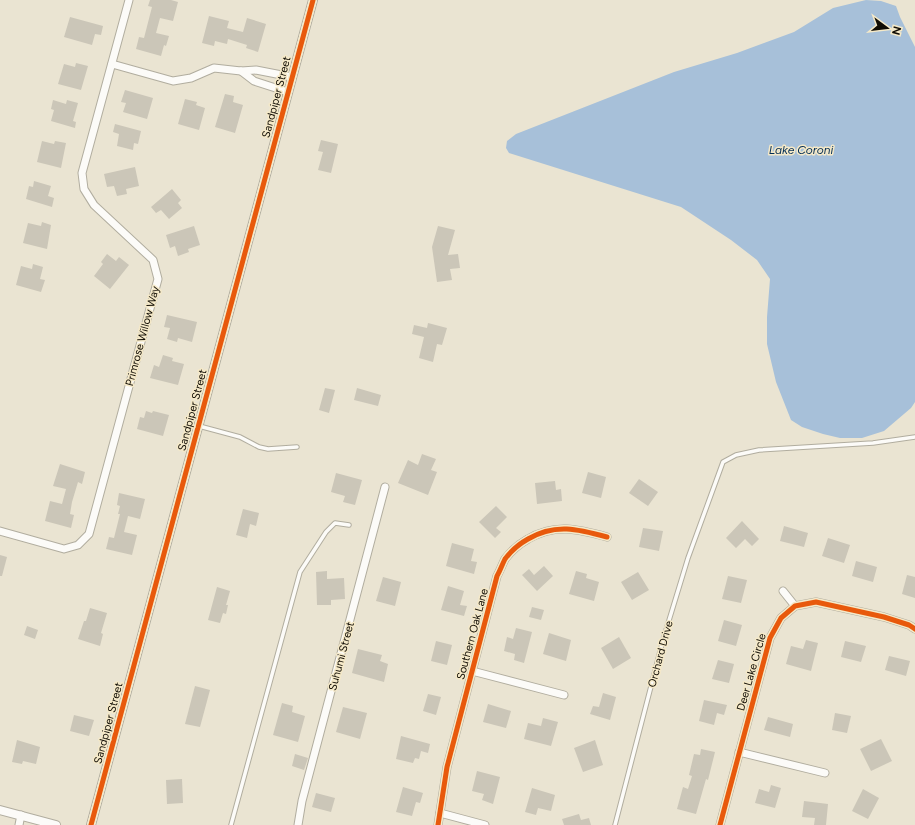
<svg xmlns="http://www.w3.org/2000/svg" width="915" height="825" font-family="Figtree,sans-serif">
  <rect width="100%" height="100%" fill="#eae4d2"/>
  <path fill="#a7c0d9" d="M866,0L881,1L896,6L900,17L915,47V402L911,408L884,431L862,438H840L823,434L802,427L791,420L776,382L767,344V317L770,279L757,260L731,240L681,207L509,153L506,148L507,141L516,134L674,72L737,53L794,32L833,8Z"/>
  <g fill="#cbc6b8">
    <path d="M150,0H171L178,2L173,21L160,18L156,33L169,36L166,46L164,45L161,56L136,49L139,37L144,38L152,7L148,6Z"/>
    <path d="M209,16L229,21L227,28L243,32L247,18L266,24L258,52L246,48L247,45L228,39L227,44L215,41L214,46L202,43Z"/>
    <path d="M70,17L103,26L101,35L95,34L92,45L64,37Z"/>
    <path d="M76,63L88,66L81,90L58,84L64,64L75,67Z"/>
    <path d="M125,90L153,98L147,119L123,112L126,103L121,102Z"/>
    <path d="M225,94L234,96L233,102L243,105L235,133L215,127Z"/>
    <path d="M185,99L197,102L196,105L205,108L199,130L178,124Z"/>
    <path d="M53,100L66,104L67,100L78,103L73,121L76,122L75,128L51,121L54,110L51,109Z"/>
    <path d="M115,124L141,131L138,144L134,143L133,150L117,146L119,134L113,132Z"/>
    <path d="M321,140L338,144L331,173L318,170L323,152L318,151Z"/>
    <path d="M42,141L54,144L55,141L66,143L61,168L37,162Z"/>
    <path d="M135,167L139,186L126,189L127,194L117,196L114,186L107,187L104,174Z"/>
    <path d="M34,181L51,186L48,196L54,198L52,207L26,199L29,186L33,187Z"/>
    <path d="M172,189L181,200L178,203L182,208L169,219L161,210L156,213L151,207Z"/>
    <path d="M42,222L51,225L47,249L23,243L28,223L41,226Z"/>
    <path d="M194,226L200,245L188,249L189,252L178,256L175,246L170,248L166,235Z"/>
    <path d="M438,226L455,230L448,255L458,254L460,268L450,269L452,280L437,282L432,247Z"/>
    <path d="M107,254L116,261L119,257L129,265L110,289L94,276L103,264L101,262Z"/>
    <path d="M33,264L43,267L40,279L45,280L41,292L16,285L21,266L32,269Z"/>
    <path d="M167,315L197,322L192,342L178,338L177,342L167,339L170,328L164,327Z"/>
    <path d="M428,323L447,328L442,345L437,344L433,362L419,358L424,337L412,334L414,325L427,328Z"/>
    <path d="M163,355L173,358L172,361L184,364L178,385L150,378L154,365L159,367Z"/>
    <path d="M325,388L335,390L329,413L319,410Z"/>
    <path d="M357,388L381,395L378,406L354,400Z"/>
    <path d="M146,411L152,413L153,411L169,415L163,436L137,429L140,417L144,418Z"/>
    <path d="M422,454L436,459L431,470L437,472L428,495L398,483L408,460L418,465Z"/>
    <path d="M60,464L85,472L82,484L78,482L72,502L70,514L74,515L71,528L45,521L50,501L62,504L66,489L53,486Z"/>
    <path d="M588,472L606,477L601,498L582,493Z"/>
    <path d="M336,473L362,480L355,505L343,502L345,496L331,492Z"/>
    <path d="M639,479L658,492L648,506L629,493Z"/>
    <path d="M555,481L556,490L561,489L562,501L537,504L535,483Z"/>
    <path d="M119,493L145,499L140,519L128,516L124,532L137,535L132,555L106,549L109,537L114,538L120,514H118L120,506L117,505Z"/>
    <path d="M496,506L507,517L496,528L501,532L495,538L479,522Z"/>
    <path d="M243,509L259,513L256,526L250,524L247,538L236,535Z"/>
    <path d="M742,521L759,539L752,546L745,539L736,548L726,538Z"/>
    <path d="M784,526L808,533L804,547L780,541Z"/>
    <path d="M643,528L663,531L659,551L639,547Z"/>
    <path d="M828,538L850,545L844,563L822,556Z"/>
    <path d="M452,543L474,549L471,561L477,562L474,574L446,566Z"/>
    <path d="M0,555L7,557L2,576H0Z"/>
    <path d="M856,561L877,567L873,582L852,576Z"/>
    <path d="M544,566L553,576L537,591L522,575L529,569L534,575Z"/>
    <path d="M327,571V579L344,578L345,599L331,600V605H317L316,572Z"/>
    <path d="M576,571L587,574L586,578L599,582L594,601L569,594Z"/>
    <path d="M638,572L649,590L632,600L621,582Z"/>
    <path d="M907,575L915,577V598L902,594Z"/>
    <path d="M728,576L747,580L741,603L722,599Z"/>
    <path d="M383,577L401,582L395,606L376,601Z"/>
    <path d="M448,586L464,591L460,605L467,606L464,616L441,610Z"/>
    <path d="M217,587L230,591L226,605H228L226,614L223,613L220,623L208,620Z"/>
    <path d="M532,607L544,610L541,620L529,617Z"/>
    <path d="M90,608L107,613L101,633L103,634L100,646L78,639L84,621H86Z"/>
    <path d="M724,620L742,625L736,646L718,641Z"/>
    <path d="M27,626L38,630L35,639L24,635Z"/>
    <path d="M516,628L532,632L524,663L514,660L515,654L504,651L507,637L513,639Z"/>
    <path d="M549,633L571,640L566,661L543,654Z"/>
    <path d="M619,637L631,658L613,669L601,648Z"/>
    <path d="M806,640L818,643L811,671L786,664L791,646L803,649Z"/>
    <path d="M436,641L452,645L447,665L431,661Z"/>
    <path d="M845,641L866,646L861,662L841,657Z"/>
    <path d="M358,649L382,655L380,661L388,664L384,682L352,673Z"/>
    <path d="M889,656L910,661L906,676L885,670Z"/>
    <path d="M718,660L734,664L729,683L712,679Z"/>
    <path d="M195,686L210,690L200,727L185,724Z"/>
    <path d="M603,693L616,697L610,720L590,714L593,706L599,707Z"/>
    <path d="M428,694L441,697L436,715L423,711Z"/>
    <path d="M704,700L727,705L724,715L717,713L714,725L699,721Z"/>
    <path d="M282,703L293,706L292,712L305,716L298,742L273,735Z"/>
    <path d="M488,704L511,711L506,728L483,722Z"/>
    <path d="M343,707L367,713L360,739L336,732Z"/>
    <path d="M835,713L851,716L847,733L832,730Z"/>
    <path d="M74,715L94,720L89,736L70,731Z"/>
    <path d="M768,717L793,724L790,737L764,730Z"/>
    <path d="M543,718L558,722L551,746L524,739L528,723L541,726Z"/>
    <path d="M401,736L430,744L428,753L421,751L419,759L415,758L413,763L396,759Z"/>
    <path d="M881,739L892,761L871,771L860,749Z"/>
    <path d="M17,740L40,747L36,764L23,761L22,764L12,762Z"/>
    <path d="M595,740L603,765L583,772L574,748Z"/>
    <path d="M701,749L715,752L708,780L706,779L696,814L677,809L683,787L688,789L692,776L689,775L694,754L700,755Z"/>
    <path d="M295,754L308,758L304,770L292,766Z"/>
    <path d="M477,771L500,777L493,804L482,800L484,794L472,791Z"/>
    <path d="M182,779L183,803L167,804L166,780Z"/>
    <path d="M771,785L781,788L775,808L755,803L759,789L769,792Z"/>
    <path d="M403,787L423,793L420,803L416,802L412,816L396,812Z"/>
    <path d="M532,788L555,795L551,811L538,808L536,815L525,812Z"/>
    <path d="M863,789L879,798L868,819L852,811Z"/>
    <path d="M316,793L335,798L331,812L312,807Z"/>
    <path d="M804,801L828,804L826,825H814L815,818L802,817Z"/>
    <path d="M579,814L581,820L589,818L591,825H564L562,819Z"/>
  </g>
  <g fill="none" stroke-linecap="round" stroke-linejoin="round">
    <defs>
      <g id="service">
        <path d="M199,426L240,437L259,447L268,449L297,447"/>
        <path d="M231,825L300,572L326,532L335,523L349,525"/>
        <path d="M615,825L663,640L688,558L723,462L736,455L759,450L873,443L915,437"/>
      </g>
      <g id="minor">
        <path d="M112,64L173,81L191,78L214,68L241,71L256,70L292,77"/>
        <path d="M241,71L254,81L288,92"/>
        <path d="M0,531L64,549L78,545L89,534L158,279L153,260L94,205L84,189L82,173L129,0"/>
        <path d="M783,591L795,606"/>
        <path d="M472,671L564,695"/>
        <path d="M739,752L825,773"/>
        <path d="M440,813L485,825"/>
        <path d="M19,825L21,815"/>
        <path d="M298,825L302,801L385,487"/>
        <path d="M438,825L447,767L497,576C500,571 502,565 505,559C511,551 519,544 528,539C555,523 578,529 607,537"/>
        <path d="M720,825L770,638L781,618L795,606L816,602L884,617L909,625L915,629"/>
      </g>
      <g id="tertiary">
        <path d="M0,810L56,825"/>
        <path d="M91,825L313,0"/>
      </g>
    </defs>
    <use href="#service" stroke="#b1ad9f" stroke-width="5.5"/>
    <use href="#minor" stroke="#b1ad9f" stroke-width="9"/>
    <use href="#tertiary" stroke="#b1ad9f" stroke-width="10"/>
    <use href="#service" stroke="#fcfbf8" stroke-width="3.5"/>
    <use href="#minor" stroke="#fcfbf8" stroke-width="7"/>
    <use href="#tertiary" stroke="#fcfbf8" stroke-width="8"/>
    <defs>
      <g id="cycleway">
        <path d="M91,825L313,0"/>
        <path d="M438,825L447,767L497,576C500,571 502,565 505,559C511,551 519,544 528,539C555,523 578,529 607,537"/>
        <path d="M720,825L770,638L781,618L795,606L816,602L884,617L909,625L915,629"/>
      </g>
    </defs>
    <use href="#cycleway" stroke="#f5e9c8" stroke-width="8"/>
    <use href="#cycleway" stroke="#e8590c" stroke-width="5"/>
  </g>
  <g text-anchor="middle" stroke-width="3" stroke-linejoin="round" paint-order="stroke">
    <g font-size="11" fill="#100c03" stroke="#f5e9c8">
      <text transform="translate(276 97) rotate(-75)" y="4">Sandpiper Street</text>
      <text transform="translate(142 336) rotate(-75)" y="4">Primrose Willow Way</text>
      <text transform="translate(192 410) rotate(-75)" y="4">Sandpiper Street</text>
      <text transform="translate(472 634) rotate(-75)" y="4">Southern Oak Lane</text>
      <text transform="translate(660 654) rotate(-75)" y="4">Orchard Drive</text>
      <text transform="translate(341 656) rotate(-75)" y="4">Suhumi Street</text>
      <text transform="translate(751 672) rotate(-74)" y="4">Deer Lake Circle</text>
      <text transform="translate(108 723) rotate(-75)" y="4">Sandpiper Street</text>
    </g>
    <g font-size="12" font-style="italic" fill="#002c54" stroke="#f5e9c8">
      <text x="801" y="154">Lake Coroni</text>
    </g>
  </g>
  <g transform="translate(887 28) rotate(105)" stroke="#f5e9c8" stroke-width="3" paint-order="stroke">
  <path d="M0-3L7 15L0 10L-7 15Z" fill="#100c03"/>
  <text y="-6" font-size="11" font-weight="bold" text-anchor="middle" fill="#100c03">N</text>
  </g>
</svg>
